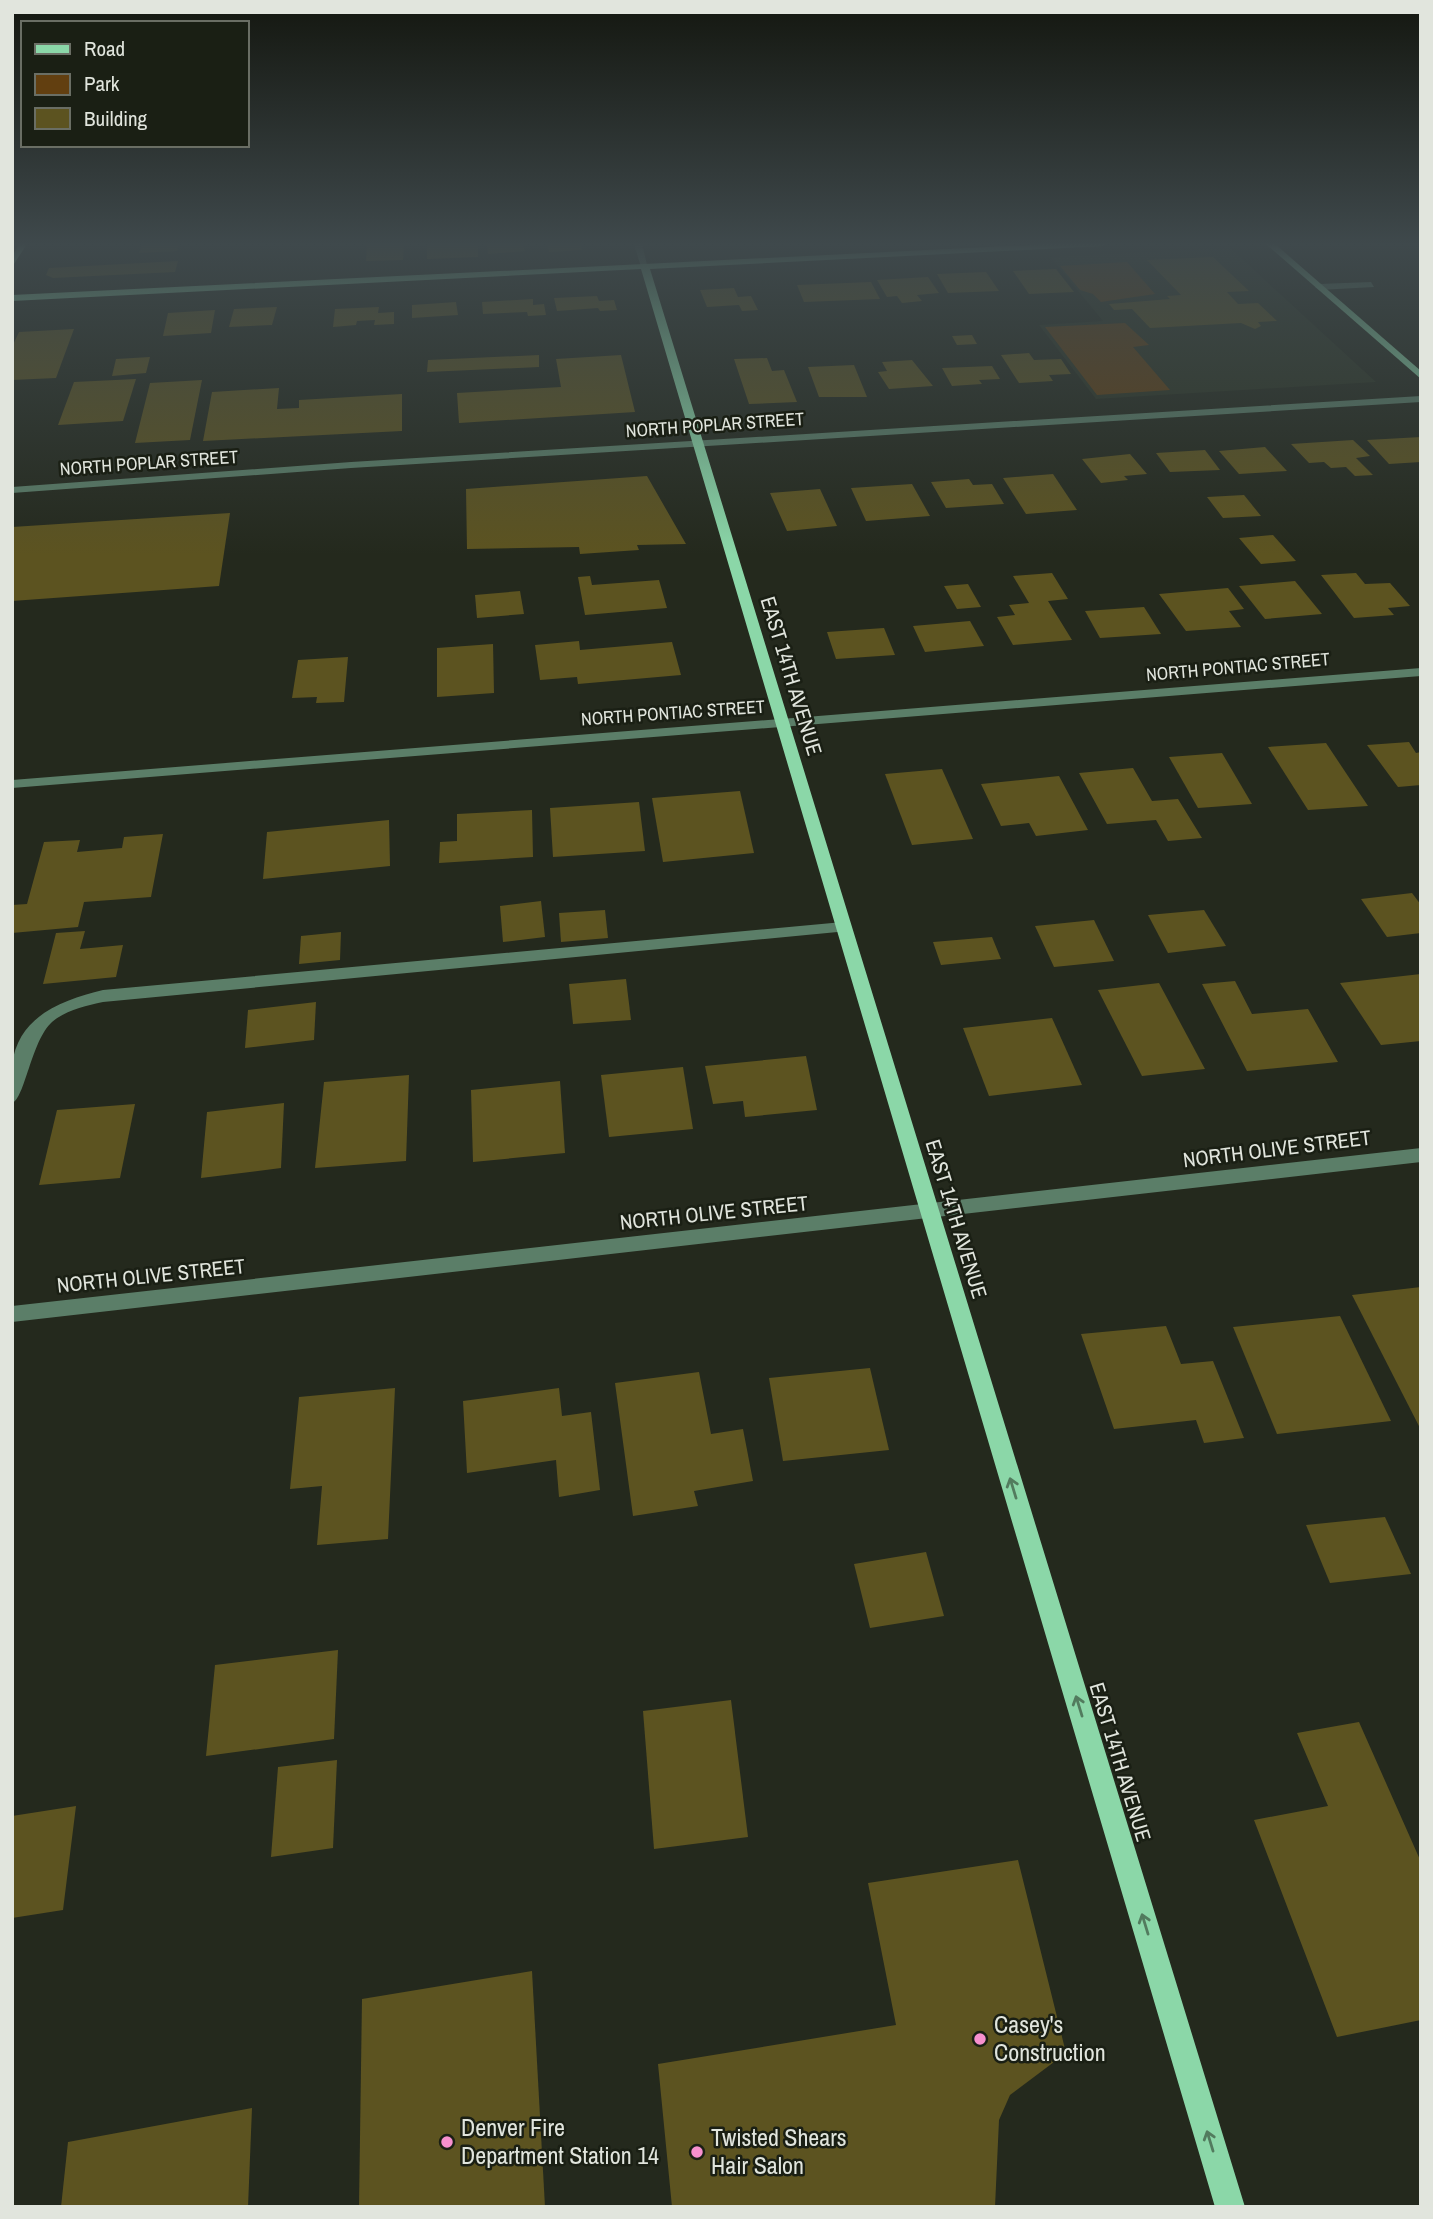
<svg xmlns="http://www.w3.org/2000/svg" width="1433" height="2219" font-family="'Archivo Narrow',sans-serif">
  <rect width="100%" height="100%" fill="#24291d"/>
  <path fill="#2c3423" d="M1230,248L1376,382L1096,399L1039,325L1103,321L1050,257Z"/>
  <g fill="#623f10">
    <path d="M1127,262L1155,294L1101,302L1093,294L1080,290L1060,266Z"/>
    <path d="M1125,323L1149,345L1133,347L1170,390L1097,395L1045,327Z"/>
  </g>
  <g fill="#5c5320">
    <path d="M142,244H179L177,251L139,253Z"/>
    <path d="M367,244H404L403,260L366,261Z"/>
    <path d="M427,244H478V257L427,259Z"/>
    <path d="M487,244H523L525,251L488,254Z"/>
    <path d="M547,244H581L582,250L549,252Z"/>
    <path d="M1213,257L1249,291L1227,292L1238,304L1258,303L1277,321L1258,322L1261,326L1255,329L1241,323L1150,328L1132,309L1114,310L1109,304L1170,299L1167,296L1181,295L1147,260Z"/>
    <path d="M178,261L175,272L53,278L46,275L49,268Z"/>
    <path d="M1056,269L1074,292L1029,294L1013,271Z"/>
    <path d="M986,272L999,291L948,293L937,274Z"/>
    <path d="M928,277L939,293L917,295L922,301L902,303L897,296L887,297L877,280Z"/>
    <path d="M871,282L880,299L804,302L797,285Z"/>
    <path d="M734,288L738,297L751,296L758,310L742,311L739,305L707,307L700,290Z"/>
    <path d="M597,296L599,301L614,300L617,310L600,311L598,308L557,311L554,298Z"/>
    <path d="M533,299V305L544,304L546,315L528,316L527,312L483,314L482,302Z"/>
    <path d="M456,302L458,315L412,318V305Z"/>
    <path d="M277,307L272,325L229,327L234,309Z"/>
    <path d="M379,307L378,313L394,312V324L374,325L375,320L357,321L356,325L333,327L335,309Z"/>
    <path d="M215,310L211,333L163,336L168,313Z"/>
    <path d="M74,329L56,378L12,380V347L19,332Z"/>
    <path d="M972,335L977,344L957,345L952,336Z"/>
    <path d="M1029,353L1034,360L1061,359L1071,374L1049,375L1053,381L1019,383L1001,355Z"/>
    <path d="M539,355V367L427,372L428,360Z"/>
    <path d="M621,355L635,412L459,423L457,393L561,387L556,359Z"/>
    <path d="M150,357L146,373L112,376L116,359Z"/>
    <path d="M767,358L772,371L784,370L797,402L749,404L734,359Z"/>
    <path d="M912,360L933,386L889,389L878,372L887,371L882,362Z"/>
    <path d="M854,365L867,397H819L808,367Z"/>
    <path d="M992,366L1000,379L979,380L982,384L952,386L942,368Z"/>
    <path d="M136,379L123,421L58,425L74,382Z"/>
    <path d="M202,380L190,440L135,443L150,383Z"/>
    <path d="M279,388L277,409L299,408V400L402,394V431L203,441L212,392Z"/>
    <path d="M1421,437V462L1389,464L1367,440Z"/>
    <path d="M1353,440L1370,456L1356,458L1373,475L1355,476L1346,467L1331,468L1324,462L1309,463L1291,444Z"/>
    <path d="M1265,447L1287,471L1239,474L1219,451Z"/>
    <path d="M1205,450L1220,470L1170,472L1156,453Z"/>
    <path d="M1130,454L1147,474L1124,476L1128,480L1101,483L1082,459Z"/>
    <path d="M1053,474L1077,510L1026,514L1003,478Z"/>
    <path d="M647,476L686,544L637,545L639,550L580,554L579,547L467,549L466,489Z"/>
    <path d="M969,479L973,485L992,484L1004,504L946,508L931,482Z"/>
    <path d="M912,484L930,516L866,521L851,488Z"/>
    <path d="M820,489L837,526L787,531L770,493Z"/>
    <path d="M1244,495L1261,516L1223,518L1207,497Z"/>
    <path d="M230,513L219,586L12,601V527Z"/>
    <path d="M1273,535L1296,561L1261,564L1239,538Z"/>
    <path d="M1052,573L1068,599L1048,601L1072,640L1013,645L997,617L1015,615L1009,605L1029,603L1013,576Z"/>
    <path d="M1356,573L1365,584L1390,583L1410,606L1388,608L1394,615L1354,618L1321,575Z"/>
    <path d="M590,576L592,585L659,580L667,608L585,615L578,577Z"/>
    <path d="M1295,581L1322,614L1265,619L1239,586Z"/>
    <path d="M968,584L981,607L957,609L944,586Z"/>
    <path d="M1228,588L1244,609L1229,611L1241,627L1186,631L1159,594Z"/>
    <path d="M520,591L524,614L477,618L475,595Z"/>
    <path d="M1144,607L1161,634L1100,638L1085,611Z"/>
    <path d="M970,621L984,646L925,652L913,626Z"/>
    <path d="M884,628L895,655L836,659L827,632Z"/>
    <path d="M579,641L580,650L672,642L681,675L578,684L577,677L540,680L535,645Z"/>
    <path d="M493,644L494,693L437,697V648Z"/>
    <path d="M348,657L344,702L316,703L317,697L292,698L298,660Z"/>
    <path d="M1409,742L1416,753L1421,752V785L1398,787L1367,745Z"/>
    <path d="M1326,743L1368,806L1308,810L1268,747Z"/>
    <path d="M1222,753L1252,804L1198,808L1169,757Z"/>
    <path d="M1133,768L1152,801L1178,799L1202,838L1168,841L1156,820L1107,824L1079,773Z"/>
    <path d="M942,769L973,839L912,845L885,774Z"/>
    <path d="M1059,776L1088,830L1036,836L1029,823L1001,826L981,784Z"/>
    <path d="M740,791L754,853L663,862L652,798Z"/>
    <path d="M639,802L645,851L553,857L550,808Z"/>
    <path d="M532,810L533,857L439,863L440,842L457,841V814Z"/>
    <path d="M389,820L390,866L263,879L267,832Z"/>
    <path d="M163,834L151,897L84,902L78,927L12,933V905L27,904L44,842L80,840L77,852L122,848L124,837Z"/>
    <path d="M1412,893L1421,905V933L1387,937L1361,899Z"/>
    <path d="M541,901L545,937L503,942L500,906Z"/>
    <path d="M605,910L608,938L561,942L559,913Z"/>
    <path d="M1204,910L1226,946L1168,953L1148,915Z"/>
    <path d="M1094,920L1114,961L1054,967L1035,926Z"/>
    <path d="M85,931L80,949L123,945L116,977L43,984L56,933Z"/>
    <path d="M341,932L340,960L299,964L301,936Z"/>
    <path d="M992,937L1001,959L941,965L933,942Z"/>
    <path d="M1421,974V1041L1381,1045L1340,983Z"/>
    <path d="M626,979L631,1020L573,1024L569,984Z"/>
    <path d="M1235,981L1252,1014L1308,1009L1338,1062L1247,1071L1202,984Z"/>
    <path d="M1159,983L1205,1069L1142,1076L1098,990Z"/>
    <path d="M316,1002L314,1040L245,1048L248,1010Z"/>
    <path d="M1052,1018L1082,1085L989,1096L963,1028Z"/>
    <path d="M806,1056L817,1110L745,1117L743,1101L713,1104L705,1066Z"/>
    <path d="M683,1067L693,1129L609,1137L601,1075Z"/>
    <path d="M409,1075L406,1161L315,1168L324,1082Z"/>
    <path d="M560,1081L565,1153L473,1162L471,1090Z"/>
    <path d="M284,1103L281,1168L201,1178L207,1112Z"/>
    <path d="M135,1104L120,1178L39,1185L57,1110Z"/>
    <path d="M1421,1287V1430L1352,1295Z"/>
    <path d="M1340,1316L1391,1421L1277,1434L1233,1327Z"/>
    <path d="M1166,1326L1181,1364L1213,1361L1244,1438L1204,1443L1196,1420L1114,1429L1081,1334Z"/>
    <path d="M870,1368L889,1450L783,1461L769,1378Z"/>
    <path d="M699,1372L711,1434L743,1429L753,1481L694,1491L698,1506L633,1516L615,1383Z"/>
    <path d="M395,1388L388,1539L317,1545L322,1486L290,1489L299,1397Z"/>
    <path d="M559,1388L562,1416L591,1412L600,1490L559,1497L556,1460L467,1473L463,1401Z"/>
    <path d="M1385,1517L1411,1574L1330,1583L1306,1525Z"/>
    <path d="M926,1552L944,1616L870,1628L854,1564Z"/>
    <path d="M338,1650L334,1739L206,1756L215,1665Z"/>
    <path d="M731,1700L748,1837L654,1849L643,1711Z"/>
    <path d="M1359,1722L1421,1862V2020L1337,2037L1254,1820L1328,1806L1297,1733Z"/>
    <path d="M337,1760L333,1848L271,1857L278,1767Z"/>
    <path d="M76,1806L63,1910L12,1918V1816Z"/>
    <path d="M1018,1860L1066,2053L1010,2095L999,2120L995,2207H672L658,2064L896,2025L868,1883Z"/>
    <path d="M532,1971L545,2207H359L362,1999Z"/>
    <path d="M252,2108L248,2207H61L68,2142Z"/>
  </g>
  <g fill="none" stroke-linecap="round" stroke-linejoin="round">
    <g fill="#5b7e68" fill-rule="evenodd">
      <path d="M634,244H642L648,269L641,267Z"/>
      <path d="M1371,282L1374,287L1319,290L1315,287L1319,284Z"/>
      <path d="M1421,396V402L351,468L12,493V487L351,462Z"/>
      <path d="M1421,668V676L12,788V780Z"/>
      <path d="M843,922L851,927L848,931L103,1002C85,1006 66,1010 52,1022C31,1041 25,1099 12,1103C12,1091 11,1077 12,1065C18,1016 62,1000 103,990Z"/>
      <path d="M1421,1148V1162L12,1322V1306Z"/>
    </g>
    <g fill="#8bd7a8" fill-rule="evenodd">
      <path d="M19,244H27L12,267V257Z"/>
      <path d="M1051,244H1107L1103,246L650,269L1245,2207H1215L641,269L12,301V295Z"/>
      <path d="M1266,244H1275L1421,371V379Z"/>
    </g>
  </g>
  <defs><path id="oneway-shaft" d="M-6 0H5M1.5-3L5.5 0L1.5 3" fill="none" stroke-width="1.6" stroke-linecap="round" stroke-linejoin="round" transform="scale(1.75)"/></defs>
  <g stroke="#527b5e">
    <use href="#oneway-shaft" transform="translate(1013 1488) rotate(-107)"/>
    <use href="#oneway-shaft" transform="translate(1079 1706) rotate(-107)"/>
    <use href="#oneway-shaft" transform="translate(1145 1924) rotate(-107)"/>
    <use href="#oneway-shaft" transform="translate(1210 2141) rotate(-107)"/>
  </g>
  <linearGradient id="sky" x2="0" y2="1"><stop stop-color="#141710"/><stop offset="0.44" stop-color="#3f494c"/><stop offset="1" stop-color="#3f494c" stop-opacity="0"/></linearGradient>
  <rect width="1433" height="555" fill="url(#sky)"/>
  <g fill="#f790ce" stroke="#1a1f14" stroke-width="2.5">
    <circle cx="980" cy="2039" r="7"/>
    <circle cx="447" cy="2142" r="7"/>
    <circle cx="697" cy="2152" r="7"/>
  </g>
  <g text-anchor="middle" stroke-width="5" stroke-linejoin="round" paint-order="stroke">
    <g font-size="18" fill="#e1e5dd" stroke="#1a1f14">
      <text transform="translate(715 425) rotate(-4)" y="6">NORTH POPLAR STREET</text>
      <text transform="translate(149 463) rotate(-4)" y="6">NORTH POPLAR STREET</text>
      <text transform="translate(1238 667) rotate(-5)" y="6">NORTH PONTIAC STREET</text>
      <text transform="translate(673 713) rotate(-4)" y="6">NORTH PONTIAC STREET</text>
    </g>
    <g font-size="21" fill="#e1e5dd" stroke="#1a1f14">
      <text transform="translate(791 676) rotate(73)" y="7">EAST 14TH AVENUE</text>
      <text transform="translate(1277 1149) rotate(-7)" y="7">NORTH OLIVE STREET</text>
      <text transform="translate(714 1213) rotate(-6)" y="7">NORTH OLIVE STREET</text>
      <text transform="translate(956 1219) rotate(73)" y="7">EAST 14TH AVENUE</text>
      <text transform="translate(151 1276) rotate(-6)" y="7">NORTH OLIVE STREET</text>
      <text transform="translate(1120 1762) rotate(73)" y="7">EAST 14TH AVENUE</text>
    </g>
    <g font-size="24" fill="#e1e5dd" stroke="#1a1f14" text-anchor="start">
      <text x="994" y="2033">Casey's<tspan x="994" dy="28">Construction</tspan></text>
      <text x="461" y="2136">Denver Fire<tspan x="461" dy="28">Department Station 14</tspan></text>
      <text x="711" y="2146">Twisted Shears<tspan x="711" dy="28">Hair Salon</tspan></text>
    </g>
  </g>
  <rect width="1433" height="2219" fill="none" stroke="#e1e5dd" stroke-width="28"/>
  <rect x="21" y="21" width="228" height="126" fill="#1a1f14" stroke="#6a6e64" stroke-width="2"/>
  <rect x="35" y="44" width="35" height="10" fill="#8bd7a8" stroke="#6a6e64" stroke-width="2"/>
  <text x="84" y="56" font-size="21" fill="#e1e5dd">Road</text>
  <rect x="35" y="74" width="35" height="21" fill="#623f10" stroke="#6a6e64" stroke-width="2"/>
  <text x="84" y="91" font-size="21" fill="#e1e5dd">Park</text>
  <rect x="35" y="108" width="35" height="21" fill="#5c5320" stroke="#6a6e64" stroke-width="2"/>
  <text x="84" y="126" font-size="21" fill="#e1e5dd">Building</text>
</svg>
